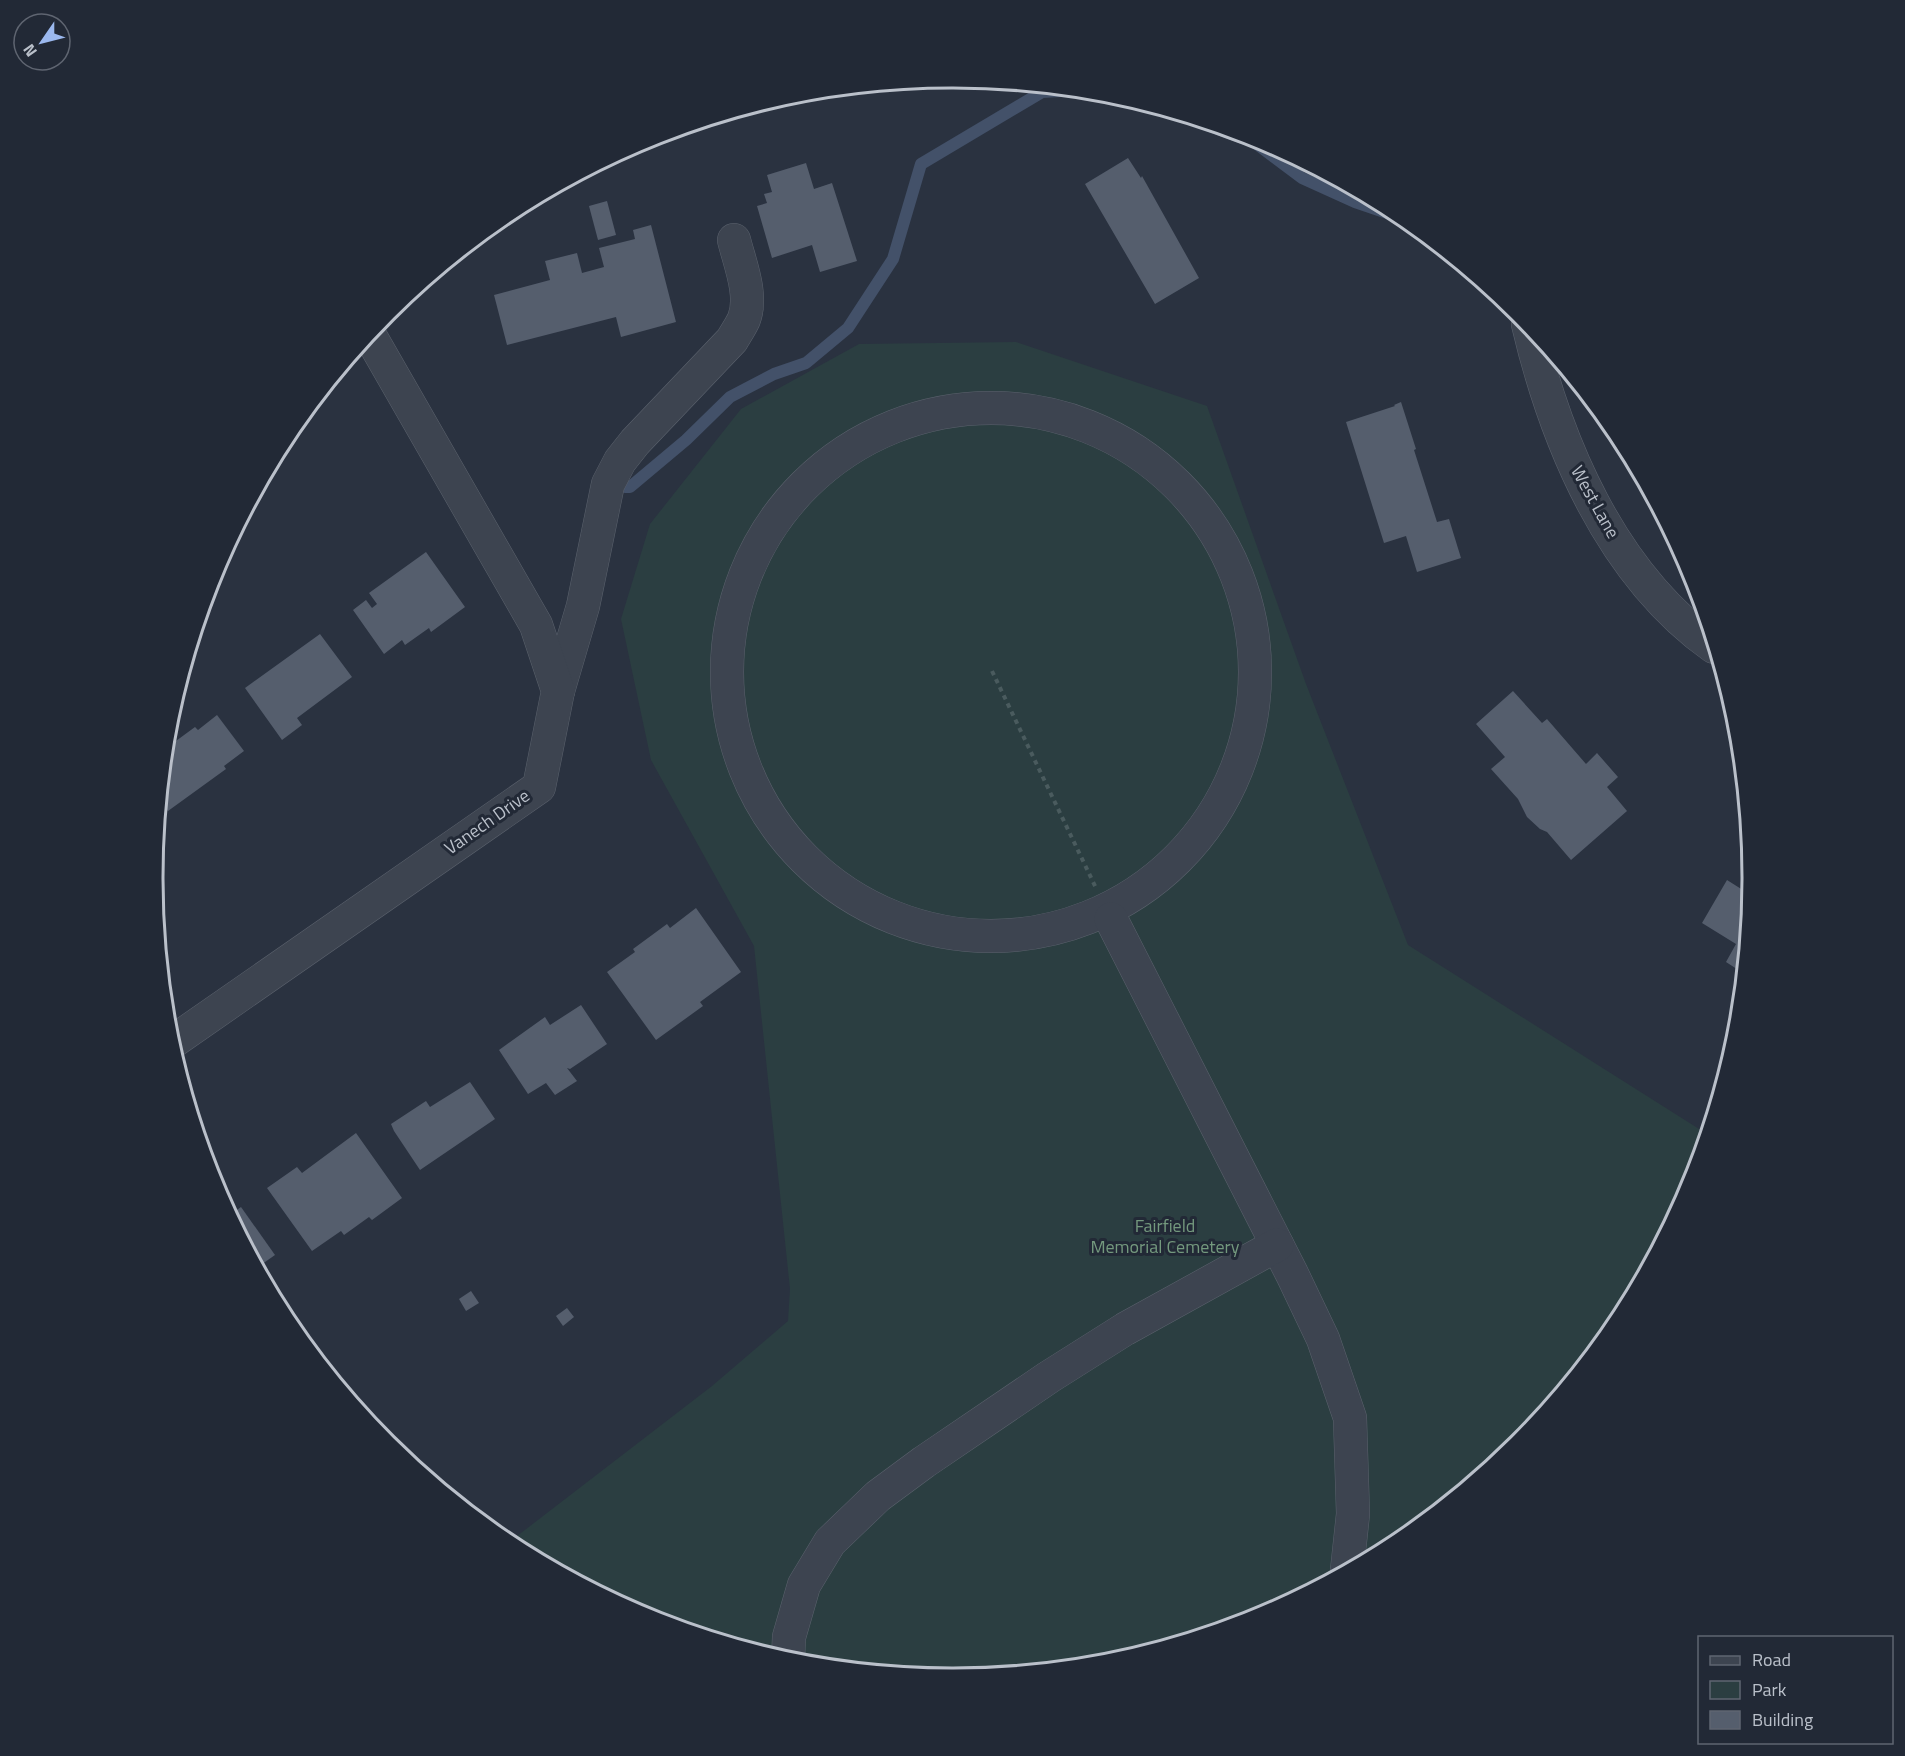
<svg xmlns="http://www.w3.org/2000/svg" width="1905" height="1756" font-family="'Titillium Web',sans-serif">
  <rect width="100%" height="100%" fill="#2a3240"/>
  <path fill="#2b3e41" d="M1016,342L1207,406L1306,684L1408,945L1707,1134L1691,1184L1617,1323L1518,1444L1397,1543L1258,1617L1108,1663L952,1678L796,1663L646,1617L508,1543L712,1386L788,1321L790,1289L754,946L651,760L621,619L650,524L741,409L859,344Z"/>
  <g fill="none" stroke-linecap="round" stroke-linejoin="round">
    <g stroke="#435169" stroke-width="12">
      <path d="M1180,115L1254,142L1302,178L1355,202L1405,219"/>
      <path d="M625,487H630L686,440L730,397L774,374L806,363L848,328L893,259L921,164L1042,92L1078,90"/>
    </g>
  </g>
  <g fill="#555e6d">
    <path d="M1128,158L1141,178L1142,176L1199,278L1155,304L1085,184Z"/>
    <path d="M806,163L814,189L832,183L857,261L820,272L812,245L772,258L757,206L767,203L764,194L772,192L767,175Z"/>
    <path d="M607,201L616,235L598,240L589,206Z"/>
    <path d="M651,225L676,322L621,337L616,317L507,345L494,295L550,280L545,261L577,253L582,273L604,267L599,248L635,239L633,230Z"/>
    <path d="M1401,402L1416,449L1414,450L1437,522L1449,519L1461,558L1417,572L1406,536L1384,543L1346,422L1395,406L1394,405Z"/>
    <path d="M426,552L465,607L431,632L429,628L405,645L402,640L384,654L353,610L366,600L372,608L377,604L369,593Z"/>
    <path d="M320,634L352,677L297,718L302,725L282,740L245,688Z"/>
    <path d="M1513,691L1542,723L1547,719L1586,764L1597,753L1618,777L1607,787L1627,811L1571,860L1547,832L1540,829L1527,817L1518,799L1491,769L1505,757L1476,724Z"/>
    <path d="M217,715L244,751L224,766L226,769L168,811L160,801L165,749L195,727L198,730Z"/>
    <path d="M1727,880L1746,892L1748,889L1751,891L1743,973L1726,962L1736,944L1702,923Z"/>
    <path d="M696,908L741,972L700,1002L703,1006L656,1040L607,972L635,952L633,949L667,924L670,928Z"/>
    <path d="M581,1005L607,1044L570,1069L567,1068L577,1081L555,1095L546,1083L528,1094L499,1050L545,1017L550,1025Z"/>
    <path d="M470,1082L495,1119L420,1170L394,1131L391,1124L426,1101L430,1107Z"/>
    <path d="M356,1133L402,1198L372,1220L369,1217L344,1235L341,1231L312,1251L267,1188L297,1167L302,1173Z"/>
    <path d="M241,1207L275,1255L258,1267L230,1215Z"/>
    <path d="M471,1291L479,1303L466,1311L459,1299Z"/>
    <path d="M567,1308L574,1317L563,1326L556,1316Z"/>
  </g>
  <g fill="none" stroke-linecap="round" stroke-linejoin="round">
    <defs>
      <g id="minor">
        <path d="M1528,324C1556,443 1611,574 1714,647"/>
        <circle cx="991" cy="672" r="264"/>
        <path d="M558,691L583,606L608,484L620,461L635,442L732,340C736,333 741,326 744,319C753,295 740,264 734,240"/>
        <path d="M1111,919L1292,1274L1323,1339L1350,1418L1353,1514L1347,1570"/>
        <path d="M171,1043L539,787L558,691L536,625L369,334"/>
        <path d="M788,1660L789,1637L804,1585L830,1542L878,1496L924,1462L1049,1377L1125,1329L1277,1245"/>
      </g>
    </defs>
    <use href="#minor" stroke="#5b626d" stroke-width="34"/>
    <path stroke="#4a5b5e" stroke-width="4" stroke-dasharray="4.5 4.5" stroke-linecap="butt" d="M992,671L1096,888"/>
    <use href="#minor" stroke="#3d4450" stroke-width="33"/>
  </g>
  <g text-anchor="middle" stroke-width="6" stroke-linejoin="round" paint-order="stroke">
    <g font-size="18" fill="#bac0ca" stroke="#222936">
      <text transform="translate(1595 502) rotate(61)" y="6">West Lane</text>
      <text transform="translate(487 822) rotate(-35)" y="6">Vanech Drive</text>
    </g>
    <g font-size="18" fill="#74997e" stroke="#222936">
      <text x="1165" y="1232">Fairfield<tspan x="1165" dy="21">Memorial Cemetery</tspan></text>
    </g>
  </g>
  <path d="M0 0H1905V1756H0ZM952 88H953A789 789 0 0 1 1742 877V879A789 789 0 0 1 953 1668H952A789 789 0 0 1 163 879V877A789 789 0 0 1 952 88Z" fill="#222936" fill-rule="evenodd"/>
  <path fill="none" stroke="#bac0ca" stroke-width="3" d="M952 88H953A789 789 0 0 1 1742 877V879A789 789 0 0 1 953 1668H952A789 789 0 0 1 163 879V877A789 789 0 0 1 952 88Z"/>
  <rect x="1698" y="1636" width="195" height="108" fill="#222936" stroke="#5f6571" stroke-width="1.5"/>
  <rect x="1710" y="1656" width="30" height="9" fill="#3d4450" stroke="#5f6571" stroke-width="1.5"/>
  <text x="1752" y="1666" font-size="18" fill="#bac0ca">Road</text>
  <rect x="1710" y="1681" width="30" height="18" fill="#2b3e41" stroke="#5f6571" stroke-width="1.5"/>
  <text x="1752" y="1696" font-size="18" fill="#bac0ca">Park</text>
  <rect x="1710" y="1711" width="30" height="18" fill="#555e6d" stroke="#5f6571" stroke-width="1.5"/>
  <text x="1752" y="1726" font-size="18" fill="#bac0ca">Building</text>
  <g transform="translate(42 42) rotate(235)"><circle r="28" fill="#222936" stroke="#5f6571" stroke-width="1.5"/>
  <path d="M0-4.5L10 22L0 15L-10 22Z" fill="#9bb8ee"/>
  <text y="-9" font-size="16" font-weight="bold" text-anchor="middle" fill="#bac0ca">N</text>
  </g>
</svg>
